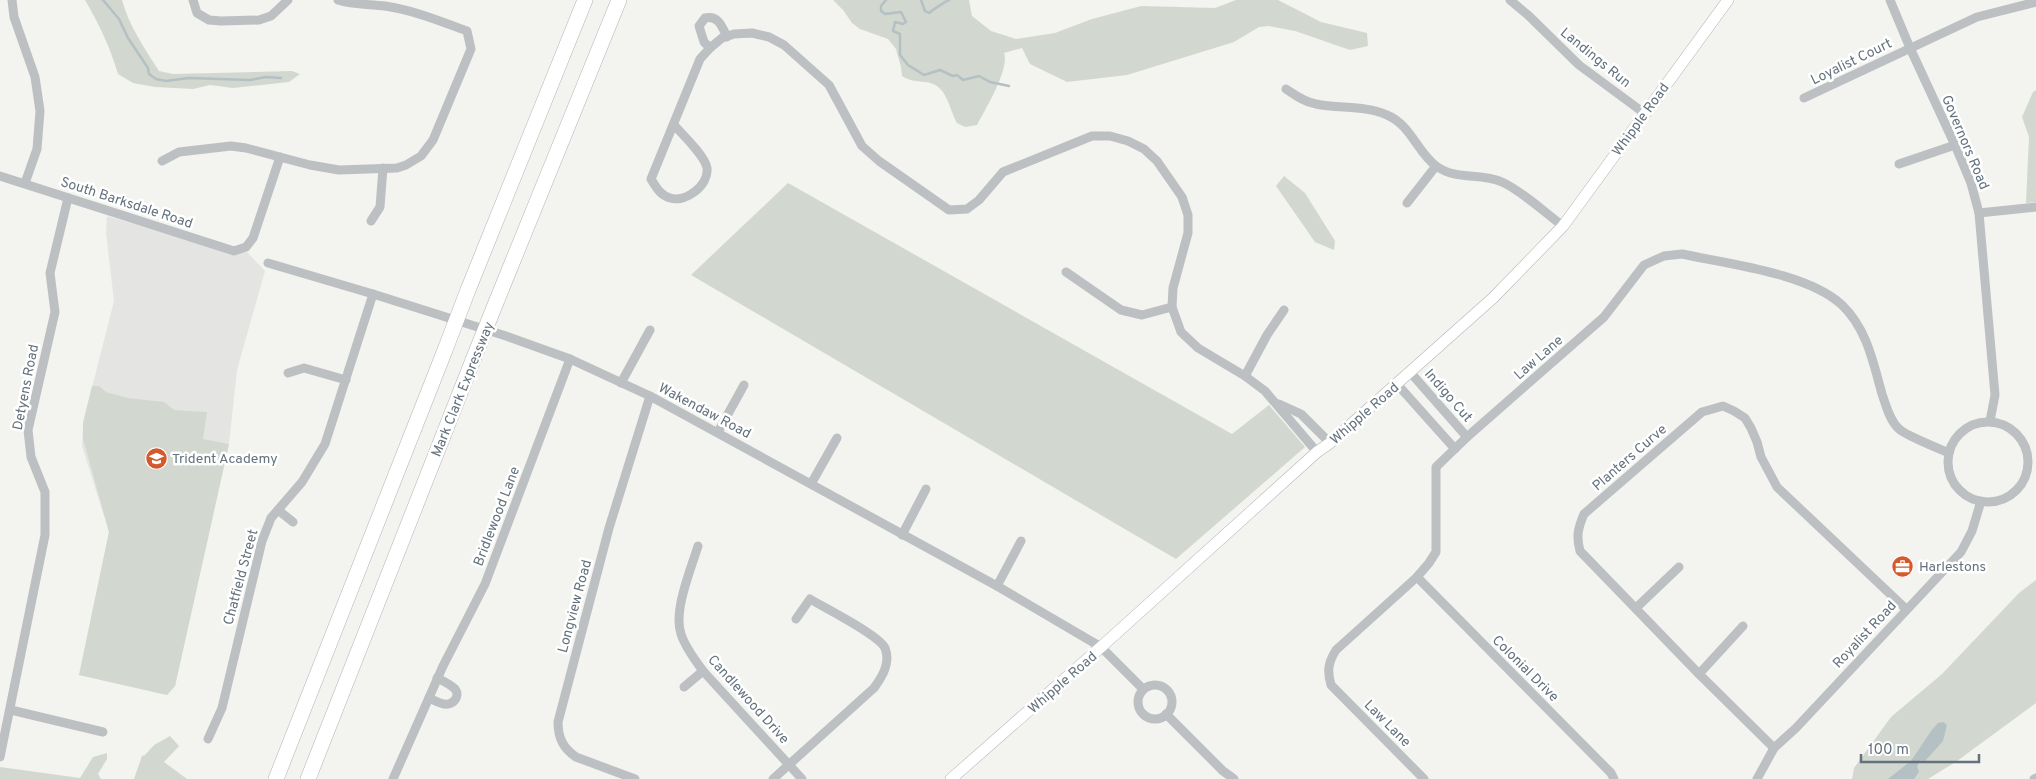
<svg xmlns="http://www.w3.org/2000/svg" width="2036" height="779" font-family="Overpass,sans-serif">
  <rect width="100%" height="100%" fill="#f3f3ef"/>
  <path fill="#e4e5e3" d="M107,216L236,254L247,252L265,271L237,370L229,444L175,686L167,695L79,675L109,532L82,446L83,423L114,301L106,233Z"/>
  <g fill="#d2d8cf">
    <path d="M85,0H122C129,26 145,49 159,71L173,74L292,71L300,74L289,82L233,88L210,85L193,89L155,87L133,83L118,74C110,47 99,24 85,0Z"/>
    <path d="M833,0H969L972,16L991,31L1016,39L1055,33L1092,19L1141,6L1215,8L1236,0H1278L1321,22L1367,33L1368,46L1350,50L1295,31L1269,26L1259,27L1234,42L1127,75L1067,82L1030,64L1022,48L1004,53C1010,69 985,110 977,125L965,127L957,123C948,106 947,84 925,82C915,81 910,81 902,76L901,67L896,49L888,39L860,29L852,23L843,10Z"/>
    <path d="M2036,90V202L2026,203L2029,137L2022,117L2033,92Z"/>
    <path d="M1284,176L1305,193L1335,241L1334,250L1315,242L1276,186Z"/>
    <path d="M788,183L1232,434L1269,405L1305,447L1176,559L691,275Z"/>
    <path d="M92,386H99L106,392L128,398L164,402L174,410L207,412L203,439L229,444L175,686L167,695L79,675L109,532L83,439V423Z"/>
    <path d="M2036,580V703L1957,761L1928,779H1852L1854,768L1891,717L1942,674L2019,593Z"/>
    <path d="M170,736L179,746L164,762L187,779H134L142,756L145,755L154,745Z"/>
    <path d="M107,753V759L98,774L101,779H0V767L80,778L93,757Z"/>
  </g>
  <path fill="#b5c0c4" d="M1943,722L1947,725L1943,741L1925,761L1921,760L1917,766L1919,772L1914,779H1888L1911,761L1931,731L1938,723Z"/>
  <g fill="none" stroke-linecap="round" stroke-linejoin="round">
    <g stroke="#b5c0c4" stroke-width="2.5">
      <path d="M103,0L119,19L128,38L148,68L149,74L156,79L166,81L189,78L250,80L266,77L281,78"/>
      <path d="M886,0L881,6V11L885,14L901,12L906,22L903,24L895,22L893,31L900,34V55L908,65L924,75L940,70L953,76L957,75L963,80L979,76L990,82L1009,86"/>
      <path d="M921,0L925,11L929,13C931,11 946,1 949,0"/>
    </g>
    <defs>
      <path id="secondary" d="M951,779L1101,647L1317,452L1330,443L1493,298L1563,226L1728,0"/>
      <g id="motorway">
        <path d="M468,290L585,0"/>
        <path d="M497,300L619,0"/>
        <path d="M276,779L445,350"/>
        <path d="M308,779L473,360"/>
      </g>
    </defs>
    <use href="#secondary" stroke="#b1b5b9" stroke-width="12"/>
    <use href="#motorway" stroke="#b1b4b7" stroke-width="16"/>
    <g stroke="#bcc0c3" stroke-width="9">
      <path d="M12,0L14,17L35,77L40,111L37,149L25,183"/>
      <path d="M193,0L197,13L209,20L221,21L259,20L271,16L288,0"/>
      <path d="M1510,0L1529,16L1579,65L1644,113"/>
      <path d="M1890,0L1910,48L1955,145L1971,183L1979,213L1995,395L1990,421"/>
      <path d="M710,48L704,42L699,26L705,18C718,15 722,26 727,37"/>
      <path d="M1286,89C1295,95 1304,102 1316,104C1339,109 1365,105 1387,115C1411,125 1417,152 1436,166C1457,181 1480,172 1502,182C1522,191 1544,212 1563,226"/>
      <path d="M1804,98L1977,17L2036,2"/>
      <path d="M674,125C683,135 705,156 707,168C709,185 686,203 670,198C660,195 656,187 651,179L700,59L710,48L722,38L734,34L752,33L769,37L784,45L829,85L862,146L879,161L949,210L967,209L979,200L1003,172L1092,136H1110L1128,141L1144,149L1157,161L1182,197L1188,215V233L1173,288L1172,307L1181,332L1198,348L1245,376L1265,391L1317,452"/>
      <path d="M162,161L179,152L231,146L246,148L310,165L339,170L397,168L406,165L421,156L433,140L471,49L467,31C440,21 413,10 385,6C369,4 353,5 338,0"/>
      <path d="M1899,164L1955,145"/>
      <path d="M0,176L234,251L246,247L253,238L280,157"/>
      <path d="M1407,203L1436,166"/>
      <path d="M1979,213L2036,207"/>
      <path d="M371,221L380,207L383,168"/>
      <path d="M268,263L373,294L506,336L570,359L650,396L997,586L1101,647L1143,689"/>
      <path d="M1066,272L1121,310L1142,315L1172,307"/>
      <path d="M1410,372L1467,437"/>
      <path d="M288,373L304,368L346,380"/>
      <path d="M1245,376L1267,335L1284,310"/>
      <path d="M621,383L650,330"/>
      <path d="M1397,384L1455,449"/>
      <path d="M1279,404L1301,414L1330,443"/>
      <circle cx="1988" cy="462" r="40"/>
      <path d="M718,432L744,385"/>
      <path d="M811,484L837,438"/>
      <path d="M278,510L293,522"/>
      <path d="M902,535L926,489"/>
      <path d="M698,546C691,569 673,611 681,634C685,647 695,660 703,671L802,779"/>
      <path d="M1417,577L1611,773L1614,779"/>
      <path d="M997,586L1021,541"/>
      <path d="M1636,608L1679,567"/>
      <path d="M1699,674L1743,626"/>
      <circle cx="1155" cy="702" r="17"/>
      <path d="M684,687L703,671"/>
      <path d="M429,698C433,700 439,703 444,704C452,706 461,697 455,689C450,684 443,681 437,678"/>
      <path d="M11,710L103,732"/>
      <path d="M1166,714L1223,771L1234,779"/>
      <path d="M208,739L222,708L262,541L271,518L302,482L325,444L373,294"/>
      <path d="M1774,748L1699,674L1580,551C1576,536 1578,528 1584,514L1702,412L1723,406L1734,411L1745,418L1751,428L1757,442L1761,457L1777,487L1906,609"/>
      <path d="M0,757L45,535V492L31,457L28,430L55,312L50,273L68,198"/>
      <path d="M393,779L443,666L485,584L570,359"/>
      <path d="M635,779L576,757C563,748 558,738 558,722L609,528L650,396"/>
      <path d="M773,779L874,688C882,677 891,663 885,648C879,635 825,608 810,599L796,619"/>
      <path d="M1424,779L1331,685C1327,671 1328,663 1336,650L1417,577L1429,563L1436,552V467L1467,437L1604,317L1644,265L1664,256L1682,254C1728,264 1808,273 1842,305C1867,329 1873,362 1882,394C1886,405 1889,419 1898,428C1904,435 1938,448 1949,453"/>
      <path d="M1757,779L1774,748L1796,728L1961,552L1972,531L1981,501"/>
      <path d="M2034,779L2036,778"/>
    </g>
    <use href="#secondary" stroke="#fff" stroke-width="11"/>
    <use href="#motorway" stroke="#fff" stroke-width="15"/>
    <defs>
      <g id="motorway-bridge">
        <path d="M445,350L468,290"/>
        <path d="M473,360L497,300"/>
      </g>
    </defs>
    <use href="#motorway-bridge" stroke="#b1b4b7" stroke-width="16" stroke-linecap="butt"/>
    <use href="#motorway-bridge" stroke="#fff" stroke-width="15"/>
  </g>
  <defs>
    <symbol id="school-disc" viewBox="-11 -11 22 22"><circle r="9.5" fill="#d6582d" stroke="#fff"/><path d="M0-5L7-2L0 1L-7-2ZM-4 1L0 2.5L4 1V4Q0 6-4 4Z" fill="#fff"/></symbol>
    <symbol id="office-disc" viewBox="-11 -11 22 22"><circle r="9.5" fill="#d6582d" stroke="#fff"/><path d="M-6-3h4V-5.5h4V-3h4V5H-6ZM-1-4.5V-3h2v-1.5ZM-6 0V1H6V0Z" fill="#fff"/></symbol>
  </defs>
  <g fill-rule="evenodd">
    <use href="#school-disc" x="144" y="446" width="25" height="25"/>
    <use href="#office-disc" x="1890" y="554" width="25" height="25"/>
  </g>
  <g text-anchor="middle" stroke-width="5" stroke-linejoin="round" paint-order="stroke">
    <g font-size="14" fill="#64727e" stroke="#fff">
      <text transform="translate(1596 57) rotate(39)" y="5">Landings Run</text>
      <text transform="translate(1851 61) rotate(-26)" y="5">Loyalist Court</text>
      <text transform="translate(1640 119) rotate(-54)" y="5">Whipple Road</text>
      <text transform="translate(1966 142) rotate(67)" y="5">Governors Road</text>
      <text transform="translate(127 202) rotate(18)" y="5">South Barksdale Road</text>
      <text transform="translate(1538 357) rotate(-41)" y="5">Law Lane</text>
      <text transform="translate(25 387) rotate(-79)" y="5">Detyens Road</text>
      <text transform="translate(462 389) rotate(-68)" y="5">Mark Clark Expressway</text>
      <text transform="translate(1449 395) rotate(49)" y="5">Indigo Cut</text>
      <text transform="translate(705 410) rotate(28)" y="5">Wakendaw Road</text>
      <text transform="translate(1364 413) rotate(-41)" y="5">Whipple Road</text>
      <text transform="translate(1629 457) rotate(-41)" y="5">Planters Curve</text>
      <text transform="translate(496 516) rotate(-69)" y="5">Bridlewood Lane</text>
      <text transform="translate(240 577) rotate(-75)" y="5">Chatfield Street</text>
      <text transform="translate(574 606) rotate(-75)" y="5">Longview Road</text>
      <text transform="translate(1864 634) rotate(-47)" y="5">Royalist Road</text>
      <text transform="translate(1526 668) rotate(45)" y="5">Colonial Drive</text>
      <text transform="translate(1062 682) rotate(-41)" y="5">Whipple Road</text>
      <text transform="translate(749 699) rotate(48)" y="5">Candlewood Drive</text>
      <text transform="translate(1388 723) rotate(45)" y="5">Law Lane</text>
    </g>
    <g font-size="14" fill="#64727e" stroke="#fff" text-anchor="start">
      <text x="172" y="463">Trident Academy</text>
      <text x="1919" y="571">Harlestons</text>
    </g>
  </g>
  <path d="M1861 754v8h118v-8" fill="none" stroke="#64727e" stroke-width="2.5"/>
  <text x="1868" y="754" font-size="15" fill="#64727e" stroke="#ffffff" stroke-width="4" paint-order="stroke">100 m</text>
</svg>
